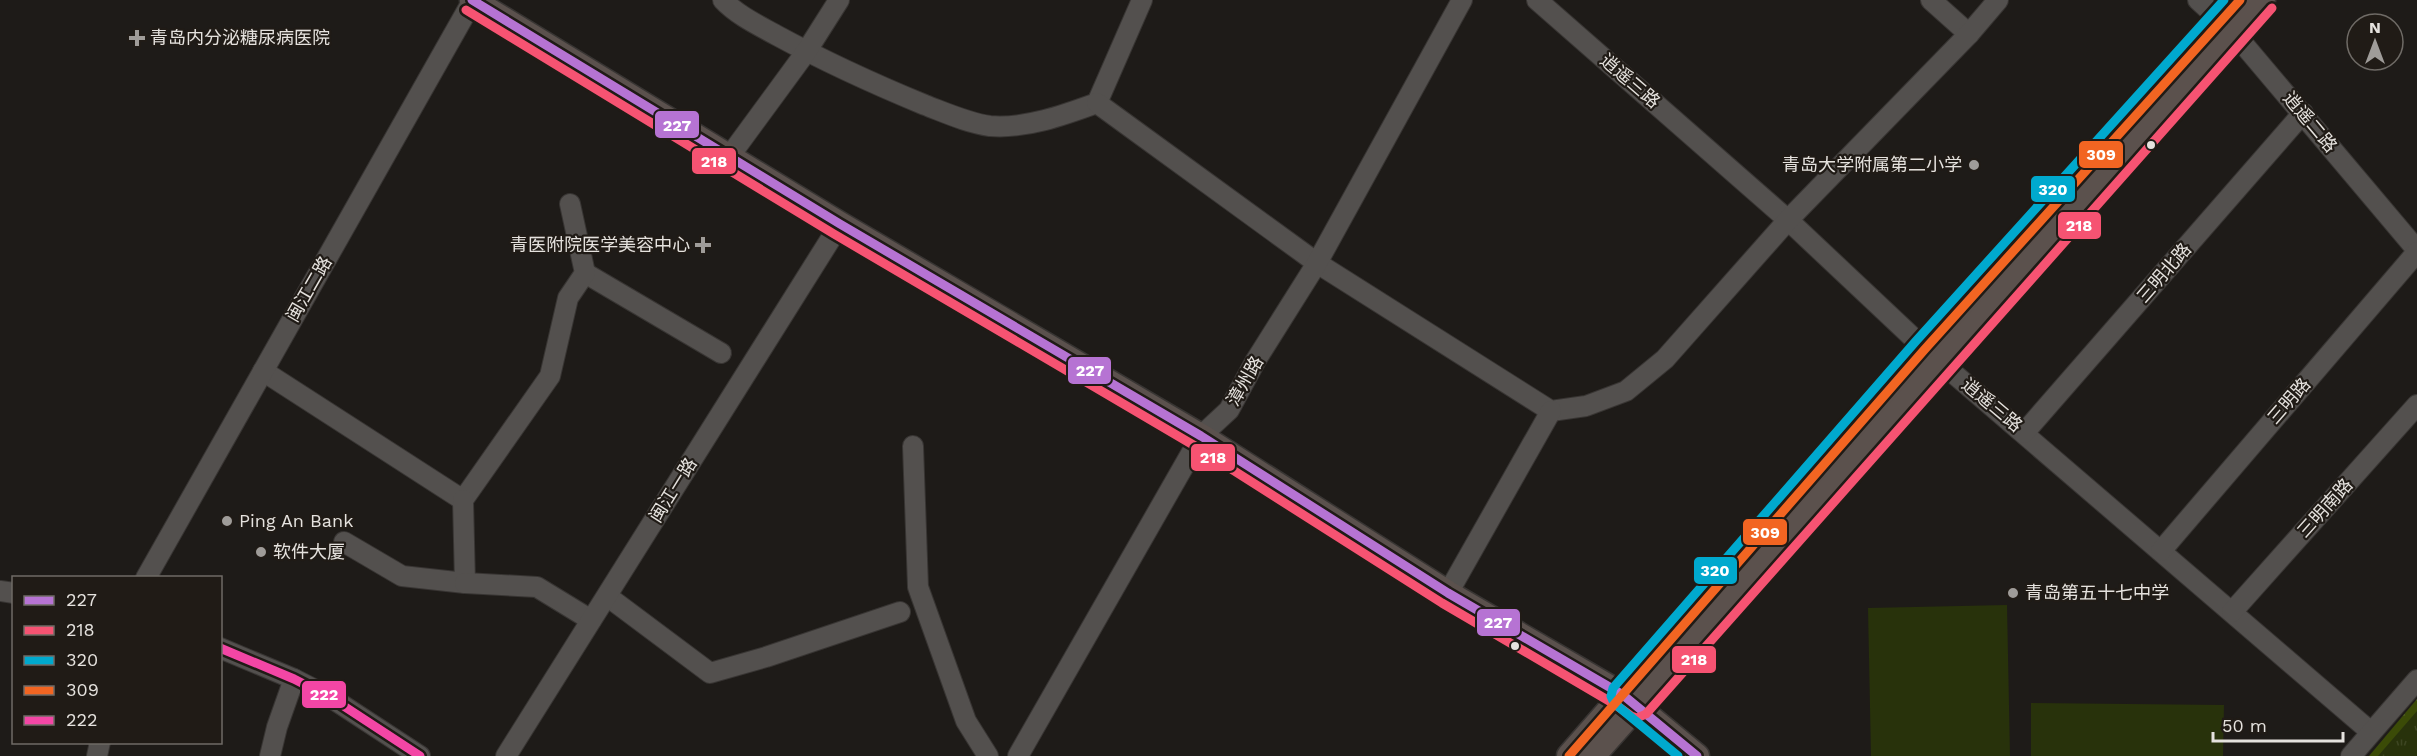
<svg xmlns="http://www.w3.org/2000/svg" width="2417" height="756" font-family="'Work Sans','Noto Sans SC',sans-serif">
  <defs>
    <pattern id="forest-firs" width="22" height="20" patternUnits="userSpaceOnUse" patternTransform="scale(1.5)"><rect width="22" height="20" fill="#3b4b07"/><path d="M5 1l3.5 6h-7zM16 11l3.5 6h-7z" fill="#57652b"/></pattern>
    <pattern id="park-tufts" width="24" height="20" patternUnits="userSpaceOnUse" patternTransform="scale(1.5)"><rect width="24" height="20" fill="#28320b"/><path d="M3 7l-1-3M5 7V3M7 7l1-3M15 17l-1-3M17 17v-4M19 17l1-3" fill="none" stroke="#3d4622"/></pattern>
  </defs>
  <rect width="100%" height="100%" fill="#1e1b18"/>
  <path fill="url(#forest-firs)" d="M2417,699V756H2369Z"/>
  <path fill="url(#park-tufts)" d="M2417,711V756H2378Z"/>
  <g fill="#28320b">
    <path d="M2007,605L2010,756H1871L1868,608Z"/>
    <path d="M2031,703L2224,705L2223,756H2031Z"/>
  </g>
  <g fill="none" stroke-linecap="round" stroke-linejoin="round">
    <defs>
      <g id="minor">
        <path d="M723,0C737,15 758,25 776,35C824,61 874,84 925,105C946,113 968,123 990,126C1026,129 1064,115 1097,103L1142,0"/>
        <path d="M1537,0L1788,220L1925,349L2371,732"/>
        <path d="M1931,0L1969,34"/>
        <path d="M2198,0L2234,33L2417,250"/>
        <path d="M1097,103L1317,263L1551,411L1586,406L1626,391L1665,359L1788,220L1969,34L1998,0"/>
        <path d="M729,157L806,52L839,0"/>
        <path d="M585,273L721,353"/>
        <path d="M263,371L463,500L550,376L568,298L585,273L570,204"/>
        <path d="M2024,433L2303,113"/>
        <path d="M913,446L918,587L966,721L988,756"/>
        <path d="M344,542L402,576L465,583L463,500"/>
        <path d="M2161,551L2417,252"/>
        <path d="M146,578L473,0"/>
        <path d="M465,583L537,587L591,620"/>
        <path d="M0,591L14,593"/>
        <path d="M1448,593L1551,411"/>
        <path d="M607,596L710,673L766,657L900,612"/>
        <path d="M2232,612L2417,405"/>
        <path d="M220,648L294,679L333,699L420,756"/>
        <path d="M97,756L100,742"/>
        <path d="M270,756L277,727L294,679"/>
        <path d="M506,756L840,224"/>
        <path d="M1018,756L1201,436L1229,410L1256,360L1317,263L1462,0"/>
        <path d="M2351,756L2417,680"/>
      </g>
      <g id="major">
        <path d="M472,0L840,224L1201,436L1448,593L1623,695L1697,756"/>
        <path d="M1569,756L1925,349L2240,0"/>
        <path d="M1593,756L2263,0"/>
      </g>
    </defs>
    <use href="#minor" stroke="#383533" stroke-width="22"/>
    <use href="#major" stroke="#383533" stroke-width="27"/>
    <use href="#minor" stroke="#53504e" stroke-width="20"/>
    <use href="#major" stroke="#5b514d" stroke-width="24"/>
    <defs>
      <path id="bus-1" d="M472,0L840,224L1201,436L1448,593L1623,695L1697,756"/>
      <path id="bus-2" d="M466,10L834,234L1195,446L1442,603L1616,705L1631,716L1637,718L1646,714L2272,8"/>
      <path id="bus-3" d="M1678,756L1614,703L1611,696L1613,688L1916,341L2224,0"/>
      <path id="bus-4" d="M1569,756L1925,349L2240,0"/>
      <path id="bus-5" d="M220,648L294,679L333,699L420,756"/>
    </defs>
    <use href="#bus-1" stroke="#201b16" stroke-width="14"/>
    <use href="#bus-2" stroke="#201b16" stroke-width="14"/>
    <use href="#bus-3" stroke="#201b16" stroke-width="14"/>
    <use href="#bus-4" stroke="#201b16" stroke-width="14"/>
    <use href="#bus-5" stroke="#201b16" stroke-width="14"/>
    <use href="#bus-1" stroke="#b673d3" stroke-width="9"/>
    <use href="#bus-2" stroke="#f65372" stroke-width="9"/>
    <use href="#bus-3" stroke="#00a9ce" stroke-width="9"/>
    <use href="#bus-4" stroke="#f26522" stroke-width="9"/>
    <use href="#bus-5" stroke="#f346a5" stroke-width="9"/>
  </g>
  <g fill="#9f9c99" stroke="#201b16" stroke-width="2">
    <path d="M134 29h6v6h6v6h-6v6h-6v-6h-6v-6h6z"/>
    <circle cx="1974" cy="165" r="6"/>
    <path d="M700 236h6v6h6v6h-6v6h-6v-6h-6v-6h6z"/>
    <circle cx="227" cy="521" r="6"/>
    <circle cx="261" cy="552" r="6"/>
    <circle cx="2013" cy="593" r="6"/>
  </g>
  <g fill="#e5e2de" stroke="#201b16" stroke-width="2">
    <circle cx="2151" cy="145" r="5"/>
    <circle cx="1515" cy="646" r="5"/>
  </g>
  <g text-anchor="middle" stroke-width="4.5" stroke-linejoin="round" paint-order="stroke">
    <g font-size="18" fill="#e5e2de" stroke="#201b16" text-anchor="start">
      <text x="150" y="44">青岛内分泌糖尿病医院</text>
      <text x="1962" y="171" text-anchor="end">青岛大学附属第二小学</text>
      <text x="690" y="251" text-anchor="end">青医附院医学美容中心</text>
      <text x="239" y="527">Ping An Bank</text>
      <text x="273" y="558">软件大厦</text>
      <text x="2025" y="599">青岛第五十七中学</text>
    </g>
    <g font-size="18" fill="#e5e2de" stroke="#201b16">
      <text transform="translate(1630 81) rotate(41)" y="6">逍遥三路</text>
      <text transform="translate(2310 122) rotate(50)" y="6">逍遥二路</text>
      <text transform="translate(2164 273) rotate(-49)" y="6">三明北路</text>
      <text transform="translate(309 289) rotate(-60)" y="6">闽江二路</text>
      <text transform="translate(1245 381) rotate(-60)" y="6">漳州路</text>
      <text transform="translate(2289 401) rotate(-49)" y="6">三明路</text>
      <text transform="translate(1992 405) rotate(40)" y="6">逍遥三路</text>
      <text transform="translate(673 490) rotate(-58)" y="6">闽江一路</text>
      <text transform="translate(2325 508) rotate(-48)" y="6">三明南路</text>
    </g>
  </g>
  <g stroke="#201b16" stroke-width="2">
    <rect x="654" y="110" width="46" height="29" rx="6" fill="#b673d3"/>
    <rect x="2078" y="140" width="46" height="29" rx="6" fill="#f26522"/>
    <rect x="691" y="147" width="46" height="28" rx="6" fill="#f65372"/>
    <rect x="2030" y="175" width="46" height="28" rx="6" fill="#00a9ce"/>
    <rect x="2057" y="211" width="45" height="29" rx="6" fill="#f65372"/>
    <rect x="1067" y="356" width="45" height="29" rx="6" fill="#b673d3"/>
    <rect x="1190" y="443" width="46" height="29" rx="6" fill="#f65372"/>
    <rect x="1742" y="518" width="46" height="28" rx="6" fill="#f26522"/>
    <rect x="1693" y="556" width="45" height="29" rx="6" fill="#00a9ce"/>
    <rect x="1476" y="608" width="45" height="29" rx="6" fill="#b673d3"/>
    <rect x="1671" y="645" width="46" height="29" rx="6" fill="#f65372"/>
    <rect x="301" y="680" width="46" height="29" rx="6" fill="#f346a5"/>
  </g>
  <g font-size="16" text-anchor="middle" font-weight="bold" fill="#fff">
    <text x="677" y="131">227</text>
    <text x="2101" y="160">309</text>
    <text x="714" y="167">218</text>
    <text x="2053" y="195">320</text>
    <text x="2079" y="231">218</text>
    <text x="1090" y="376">227</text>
    <text x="1213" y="463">218</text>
    <text x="1765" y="538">309</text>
    <text x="1715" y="576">320</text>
    <text x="1498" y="628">227</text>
    <text x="1694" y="665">218</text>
    <text x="324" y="700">222</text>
  </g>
  <rect x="12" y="576" width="210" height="168" fill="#201b16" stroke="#6f6b66" stroke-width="1.5"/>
  <rect x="24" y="596" width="30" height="9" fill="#b673d3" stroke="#6f6b66" stroke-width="1.5"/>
  <text x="66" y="606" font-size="18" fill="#e5e2de">227</text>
  <rect x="24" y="626" width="30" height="9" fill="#f65372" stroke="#6f6b66" stroke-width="1.5"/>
  <text x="66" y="636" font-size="18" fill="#e5e2de">218</text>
  <rect x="24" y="656" width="30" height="9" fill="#00a9ce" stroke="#6f6b66" stroke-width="1.5"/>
  <text x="66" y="666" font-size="18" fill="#e5e2de">320</text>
  <rect x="24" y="686" width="30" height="9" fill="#f26522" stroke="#6f6b66" stroke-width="1.5"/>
  <text x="66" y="696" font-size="18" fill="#e5e2de">309</text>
  <rect x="24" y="716" width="30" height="9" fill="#f346a5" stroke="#6f6b66" stroke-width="1.5"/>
  <text x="66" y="726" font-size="18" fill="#e5e2de">222</text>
  <g transform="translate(2375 42)"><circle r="28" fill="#201b16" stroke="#6f6b66" stroke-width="1.5"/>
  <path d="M0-4.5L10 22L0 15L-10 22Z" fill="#9f9c99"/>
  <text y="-9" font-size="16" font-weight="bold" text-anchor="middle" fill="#e5e2de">N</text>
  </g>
  <path d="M2213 732v9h130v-9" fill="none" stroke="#e5e2de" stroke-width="3"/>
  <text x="2222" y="732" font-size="18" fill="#e5e2de" stroke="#201b16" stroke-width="4.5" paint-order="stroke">50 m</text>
</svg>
